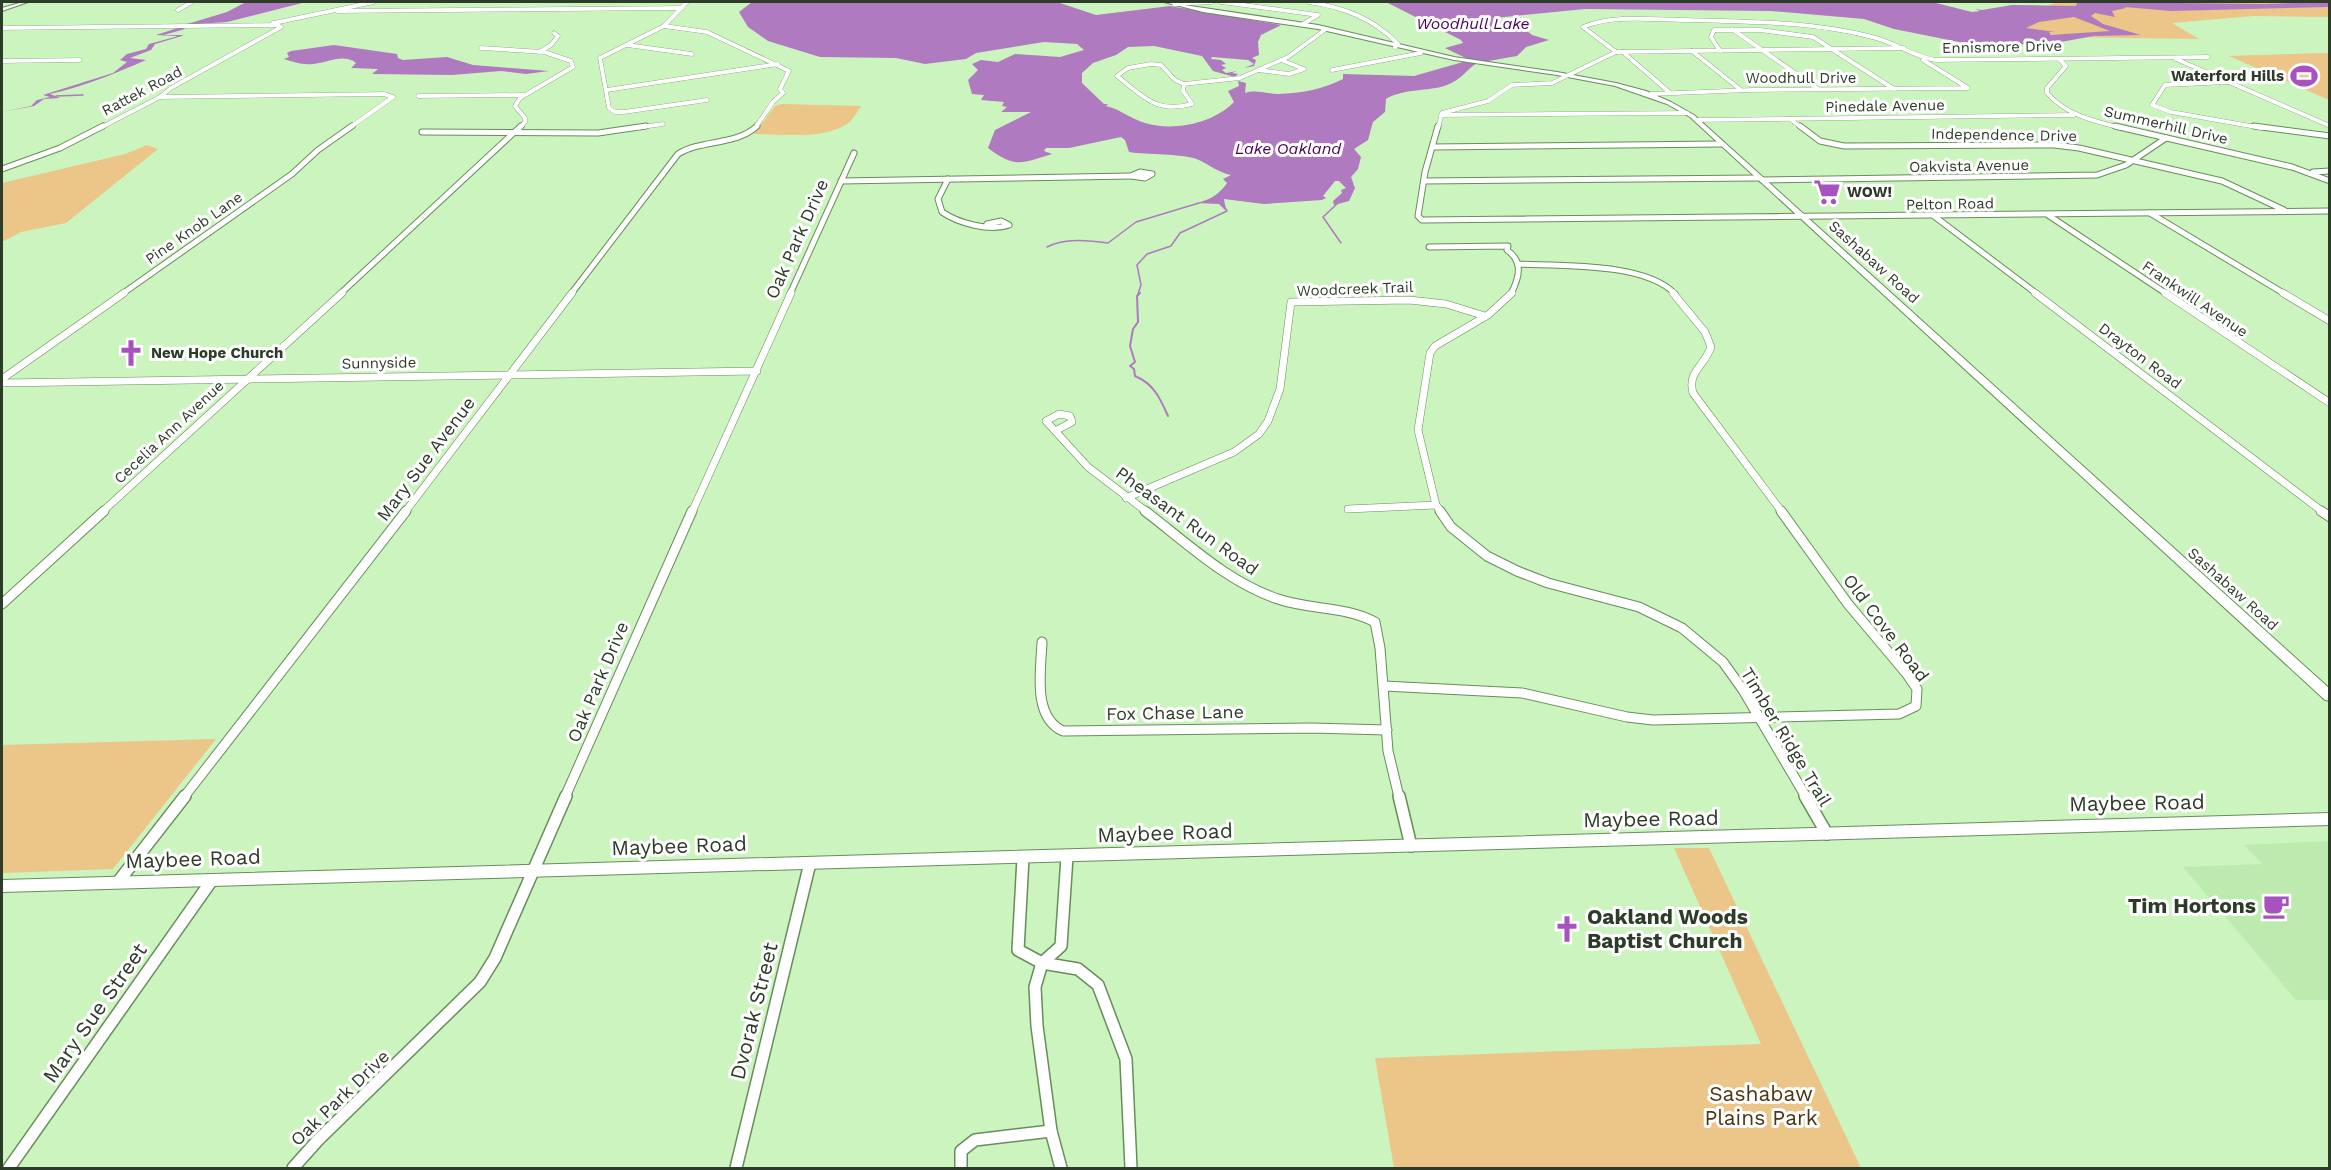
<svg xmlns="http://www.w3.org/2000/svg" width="2331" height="1170" font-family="'Work Sans',sans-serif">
  <rect width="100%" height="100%" fill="#ccf4bf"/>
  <path fill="#bdeaaf" d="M2329,841V1000H2296L2183,867L2262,864L2244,845Z"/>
  <g fill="#ecc589">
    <path d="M2055,2H2329V17L2253,16L2172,23L2199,39L2064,37L2021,28Z"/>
    <path d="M2329,53V100L2229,56L2322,53Z"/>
    <path d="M782,104L861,106C857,112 853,120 847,124C823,140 781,134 754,134L775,106Z"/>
    <path d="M147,145L158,149L66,223L21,232L2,242V183L125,154Z"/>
    <path d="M216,739L113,869L2,873V745Z"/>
    <path d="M1674,848H1709L1861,1168H1394L1375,1058L1761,1044Z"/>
  </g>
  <g fill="#af7abf" fill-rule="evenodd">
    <path d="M246,2H306L227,22L184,25L227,12Z"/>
    <path d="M752,2H1057L1096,15L1170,6L1281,25L1261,35L1258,42L1259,55L1252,58L1256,60L1254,66L1244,68L1254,64L1248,60L1212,57L1211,59L1221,60L1226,64L1221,65L1226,68L1222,70L1226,73L1237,71L1232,73L1238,74L1235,77L1213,71L1202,56L1154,46L1128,47L1116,55L1093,63L1082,73V83L1104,104H1108L1106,106C1120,109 1131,119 1145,123C1174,132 1214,123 1234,102L1228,91L1239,86L1238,81L1246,83L1245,93C1257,89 1266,94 1278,94C1302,93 1321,90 1343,79V74L1414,76L1470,60L1445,48L1463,43L1461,40L1386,2H1932L1972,12L1980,11L1975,9L1982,10L2012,5L2076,6L2077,3L2088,2L2265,4L2330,2L2329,7L2171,11L2125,7L2126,8L2112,11L2115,17L2095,13L2091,16L2103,24L2141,35L2094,36L2055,43L1979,46L1894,29L1864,19L1771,11L1585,9L1494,18L1498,25L1512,32L1517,30L1504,19L1516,22L1532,35L1549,40L1526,47L1517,56L1477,63C1467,69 1461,80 1447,85C1428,92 1404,88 1386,99L1385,112L1373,122L1368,140L1354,149L1361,157L1358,169L1351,177L1355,188L1349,201L1334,205L1333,201L1342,193L1341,190L1346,188L1339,181H1335L1323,196L1326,198L1322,200L1264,204L1224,199L1226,211L1219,204L1196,203C1208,201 1220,194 1227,183L1223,179L1231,175C1217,172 1210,165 1199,160C1184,153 1146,155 1129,152L1125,140L1121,137L1069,148H1046L1044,151L1052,154C1022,163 1016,169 988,148L995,130L1031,112H1001L1007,107L1002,106L1004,102L981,100L984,95L972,94L968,80L978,70L972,64L981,60L998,62L1015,54L1060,57L1084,50L1077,44L1044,42L976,53L966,59L925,64L896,58L820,57L768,41L748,27L739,12ZM2074,17L2110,31L2051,35L2049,32H2055L2026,28L2039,22Z"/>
    <path d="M181,27L185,29L164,35H183L182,36L155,44L151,50L130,58L146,60C116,73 83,87 50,94L60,98L44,99L34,106L2,112L31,106L37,100L50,97L43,95L113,73L127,62L120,60L127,54L146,49L149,44L175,37L177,36L156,35Z"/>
    <path d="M334,45L397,54L398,58L403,60L447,57L473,65L549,71L526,74L501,71L452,75L372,74L378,69L351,68L356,63C344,53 327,63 313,64C301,65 294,62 284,59L289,57L287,53L291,51Z"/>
  </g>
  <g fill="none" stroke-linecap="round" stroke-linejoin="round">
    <g stroke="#af7abf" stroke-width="1.5">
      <path d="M56,96L83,95"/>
      <path d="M1338,203L1323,217L1341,243"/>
      <path d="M1047,247C1065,238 1088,240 1108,243L1136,222L1199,203"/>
      <path d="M1138,294L1141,285L1137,265L1147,254L1171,246L1180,233L1227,211L1225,207"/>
    </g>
    <path stroke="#af7abf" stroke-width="2" d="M1140,293L1137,296L1138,322L1133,329L1130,346L1135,362L1130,366L1134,369L1135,376C1154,384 1160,398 1168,416"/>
    <defs>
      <g id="street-far4">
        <path d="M687,2L664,26L600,58L609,108L615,112H624L707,100"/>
        <path d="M1221,2L1318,15L1303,24"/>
        <path d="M1308,2C1343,7 1373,18 1398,44L1395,47"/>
        <path d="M1174,4L1212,2"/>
        <path d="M178,10L192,2"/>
        <path d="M337,11L682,8"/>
        <path d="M274,23L374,2"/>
        <path d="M664,26L707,32L789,71L780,89L783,93L773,102L755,128"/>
        <path d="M2,28L277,25"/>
        <path d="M1732,29L1818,89"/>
        <path d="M627,45L692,54"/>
        <path d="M481,48L544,52L571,61L573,67L520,98L515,106L525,118V122L520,128"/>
        <path d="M1692,51L1741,90"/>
        <path d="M1720,51L1711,37L1714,30H1760L1813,37L1894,89"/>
        <path d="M539,52L551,45L558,36L554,33"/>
        <path d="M1616,52L1583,27C1614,14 1653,20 1687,20C1748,22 1812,21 1872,37C1895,42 1913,57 1936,60L2208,57"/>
        <path d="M1623,52L1669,92"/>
        <path d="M2059,59L2066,66L2047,88V93C2066,115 2094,121 2121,128"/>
        <path d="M2176,59L2330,126"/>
        <path d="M2,61L80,60"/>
        <path d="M1151,64L1161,65L1175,80L1184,84L1183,91L1192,104C1156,114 1144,97 1117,76L1128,68Z"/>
        <path d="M1258,70L1289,74L1304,69L1281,60"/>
        <path d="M1332,70L1421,53"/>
        <path d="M2229,82L2165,85L2152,105L2171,112L2262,128"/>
        <path d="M1184,84L1240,78L1288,57L1326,29"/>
        <path d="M607,90L778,64"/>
        <path d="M1651,94L1751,90L1968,88L1923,60"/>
        <path d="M418,96L523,95"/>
        <path d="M160,97L384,94L393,97L349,128"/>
        <path d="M1441,115L1687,113"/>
        <path d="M1790,119L1802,128"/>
        <path d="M1696,120L2074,115"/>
        <path d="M100,128L160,97L171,88L281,27L273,23"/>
        <path d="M635,128L663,124"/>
        <path d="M1438,128L1442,113L1488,101L1512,85L1552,83L1616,52L1904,48"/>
      </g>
      <g id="street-far3">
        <path d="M1438,126L1425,172L1418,216L1422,220L2330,211"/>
        <path d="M1800,126L1820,141L1844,146L2054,145L2079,148L2222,181L2284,210"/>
        <path d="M2115,126L2292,167L2330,181"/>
        <path d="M2254,126L2330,136"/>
        <path d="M422,132L598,133L646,126"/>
        <path d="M1433,147L1722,144"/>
        <path d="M2,169L60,148L103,126"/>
        <path d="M1140,172L1152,174L1145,178L1131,176Z"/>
        <path d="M2313,172L2330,171"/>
        <path d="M948,179L938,199L942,212C958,223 990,232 1009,225L1001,221L987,224"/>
        <path d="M1762,180L2097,175L2126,165L2166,138"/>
        <path d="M841,181L1131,176"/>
        <path d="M1424,181L1759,178"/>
        <path d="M2150,213L2285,294"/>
        <path d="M2048,215L2167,294"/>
        <path d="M1934,216L2037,294"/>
        <path d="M1429,247L1508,246L1507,250C1524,262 1519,278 1511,294"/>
        <path d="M1518,264C1558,266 1646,262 1675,294"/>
        <path d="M122,294L292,174L318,150L352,126"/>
        <path d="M340,294L521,126"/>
        <path d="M571,294L678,154C702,139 736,146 757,126"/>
        <path d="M790,294L854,153"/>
      </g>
      <g id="street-far2">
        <path d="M1673,293L1705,332L1711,347C1704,367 1687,372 1693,393L1782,512"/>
        <path d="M2035,293L2323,512"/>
        <path d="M2165,293L2330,403"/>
        <path d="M2283,293L2330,321"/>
        <path d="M2,379L124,293"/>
        <path d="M2,383L757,371"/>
        <path d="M1057,430L1072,422L1070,416L1059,414L1046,421L1088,467L1147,512"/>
        <path d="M1126,498L1234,452L1259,434L1268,421L1280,389L1291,302L1409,300L1446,304L1485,316"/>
        <path d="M1348,509L1436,505"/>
        <path d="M102,512L342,293"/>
        <path d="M405,512L572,293"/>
        <path d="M692,512L791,293"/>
        <path d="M1441,512L1436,505L1418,430L1430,353L1435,346L1488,315L1512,293"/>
      </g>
      <g id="street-far1">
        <path d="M1145,511C1186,542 1227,582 1278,599C1310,610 1345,606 1375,622L1380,648L1388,751L1399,797"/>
        <path d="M1440,511L1451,527L1487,556L1517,571L1548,583L1639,607L1682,628L1723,662L1743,690L1806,797"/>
        <path d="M2321,511L2330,517"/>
        <path d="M2,604L104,511"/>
        <path d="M1042,642C1041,670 1032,717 1063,731L1311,728L1387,730"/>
        <path d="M1384,686L1522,693L1627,717L1653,720L1899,714L1916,706L1917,689L1906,673L1848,604L1781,511"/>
        <path d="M184,797L406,511"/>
        <path d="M565,797L692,511"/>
      </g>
      <g id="street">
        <path d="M1399,796L1411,846"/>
        <path d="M1805,796L1827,834"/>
        <path d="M1023,858L1018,950L1042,963L1078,969L1098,985L1126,1059L1131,1168"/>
        <path d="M118,882L185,796"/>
        <path d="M1042,963L1035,987L1037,1026L1051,1131L1061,1168"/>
        <path d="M1042,963L1061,946L1067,857"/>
        <path d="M9,1168L212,880"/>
        <path d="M293,1168L318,1140L480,982L495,958L566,796"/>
        <path d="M736,1168L810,863"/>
        <path d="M961,1168V1151L975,1140L1051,1131"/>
      </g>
      <g id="secondary">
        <path d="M23,2H28L2,11V8Z"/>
        <path d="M1164,2L1318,25L1454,57L1557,72L1616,83L1646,91L1671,102L1694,115L2330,689V701L2325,700L1690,117L1667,104L1615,86L1557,75L1454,60L1318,29L1203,12Z"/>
        <path d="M2330,813V825L2,892V880Z"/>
      </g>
    </defs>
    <use href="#street-far4" stroke="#688c5c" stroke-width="4.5"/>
    <use href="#street-far3" stroke="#688c5c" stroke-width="7"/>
    <use href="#street-far2" stroke="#688c5c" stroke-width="8"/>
    <use href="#street-far1" stroke="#688c5c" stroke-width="11"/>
    <use href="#street" stroke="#688c5c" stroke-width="14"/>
    <use href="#secondary" stroke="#688c5c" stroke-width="2"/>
    <use href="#street-far4" stroke="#fff" stroke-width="4"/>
    <use href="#street-far3" stroke="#fff" stroke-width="5"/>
    <use href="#street-far2" stroke="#fff" stroke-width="7"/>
    <use href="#street-far1" stroke="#fff" stroke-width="9"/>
    <use href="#street" stroke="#fff" stroke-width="11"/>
    <use href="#secondary" fill="#fff" fill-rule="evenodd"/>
  </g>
  <defs>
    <symbol id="stadium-bare" viewBox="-9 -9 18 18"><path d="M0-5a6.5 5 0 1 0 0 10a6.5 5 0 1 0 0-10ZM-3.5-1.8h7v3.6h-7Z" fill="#a852c0" stroke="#fff" stroke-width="2.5" paint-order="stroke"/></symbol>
    <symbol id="supermarket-bare" viewBox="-9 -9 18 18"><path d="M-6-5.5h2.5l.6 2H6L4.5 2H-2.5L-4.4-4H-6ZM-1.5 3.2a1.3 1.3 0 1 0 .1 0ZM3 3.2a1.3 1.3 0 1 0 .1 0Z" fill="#a852c0" stroke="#fff" stroke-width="2.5" paint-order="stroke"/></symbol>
    <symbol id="church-bare" viewBox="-9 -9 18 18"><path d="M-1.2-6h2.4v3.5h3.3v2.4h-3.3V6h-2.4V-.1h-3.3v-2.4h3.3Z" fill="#a852c0" stroke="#fff" stroke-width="2.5" paint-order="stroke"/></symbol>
    <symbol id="cafe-bare" viewBox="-9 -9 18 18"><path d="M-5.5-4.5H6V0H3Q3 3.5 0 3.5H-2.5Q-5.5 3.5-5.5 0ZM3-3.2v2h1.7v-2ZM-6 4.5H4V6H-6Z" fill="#a852c0" stroke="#fff" stroke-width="2.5" paint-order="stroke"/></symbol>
  </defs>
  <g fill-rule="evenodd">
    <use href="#stadium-bare" x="2285" y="57" width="38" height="38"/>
    <use href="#supermarket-bare" x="1808" y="173" width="38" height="38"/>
    <use href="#church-bare" x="112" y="334" width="38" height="38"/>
    <use href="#cafe-bare" x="2257" y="887" width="38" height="38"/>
    <use href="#church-bare" x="1548" y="910" width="38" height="38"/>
  </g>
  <g text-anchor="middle" stroke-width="6" stroke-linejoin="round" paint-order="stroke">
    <g font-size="15" fill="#2d3c28" stroke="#fff">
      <text transform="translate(2002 47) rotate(-1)" y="5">Ennismore Drive</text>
      <text x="1801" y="83">Woodhull Drive</text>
      <text transform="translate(142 91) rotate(-28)" y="5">Rattek Road</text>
      <text transform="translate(1885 106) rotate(-1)" y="5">Pinedale Avenue</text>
      <text transform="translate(2166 125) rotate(13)" y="5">Summerhill Drive</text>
      <text transform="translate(2004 135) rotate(1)" y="5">Independence Drive</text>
      <text transform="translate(1969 166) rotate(-1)" y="5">Oakvista Avenue</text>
      <text transform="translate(1950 204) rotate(-1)" y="5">Pelton Road</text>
      <text transform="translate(194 228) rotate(-35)" y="5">Pine Knob Lane</text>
      <text transform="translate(1874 262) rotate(42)" y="5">Sashabaw Road</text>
      <text transform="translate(1355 289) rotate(-2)" y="5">Woodcreek Trail</text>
      <text transform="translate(2195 299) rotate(34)" y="5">Frankwill Avenue</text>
      <text transform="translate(2140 356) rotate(37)" y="5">Drayton Road</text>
      <text transform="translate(379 363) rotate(-1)" y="5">Sunnyside</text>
      <text transform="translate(169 432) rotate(-43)" y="5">Cecelia Ann Avenue</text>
      <text transform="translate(2233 589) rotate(42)" y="5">Sashabaw Road</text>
    </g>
    <g font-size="15" font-weight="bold" fill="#2d3c28" stroke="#fff" text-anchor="start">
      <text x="2284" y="81" text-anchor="end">Waterford Hills</text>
      <text x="1847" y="197">WOW!</text>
      <text x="151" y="358">New Hope Church</text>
    </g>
    <g font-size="16" font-style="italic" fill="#480059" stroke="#fff">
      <text x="1473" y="29">Woodhull Lake</text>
      <text x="1288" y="154">Lake Oakland</text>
    </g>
    <g font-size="18" fill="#2d3c28" stroke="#fff">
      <text transform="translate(797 239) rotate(-66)" y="6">Oak Park Drive</text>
      <text transform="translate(426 459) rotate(-53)" y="6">Mary Sue Avenue</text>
      <text transform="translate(1187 521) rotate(36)" y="6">Pheasant Run Road</text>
      <text transform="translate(1886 628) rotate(53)" y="6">Old Cove Road</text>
      <text transform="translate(598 682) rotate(-67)" y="6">Oak Park Drive</text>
      <text transform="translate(1175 713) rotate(-1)" y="6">Fox Chase Lane</text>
      <text transform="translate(1786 737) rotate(59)" y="6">Timber Ridge Trail</text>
      <text transform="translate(340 1098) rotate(-44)" y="6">Oak Park Drive</text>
    </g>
    <g font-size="21" fill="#2d3c28" stroke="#fff">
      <text transform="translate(2137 803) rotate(-1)" y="7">Maybee Road</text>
      <text transform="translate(1651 819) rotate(-1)" y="7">Maybee Road</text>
      <text transform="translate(1165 833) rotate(-2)" y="7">Maybee Road</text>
      <text transform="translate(679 846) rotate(-2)" y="7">Maybee Road</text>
      <text transform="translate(193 859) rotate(-2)" y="7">Maybee Road</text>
      <text transform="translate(754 1011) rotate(-76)" y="7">Dvorak Street</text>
      <text transform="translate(95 1013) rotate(-55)" y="7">Mary Sue Street</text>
    </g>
    <g font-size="21" font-weight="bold" fill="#2d3c28" stroke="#fff" text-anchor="end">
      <text x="2256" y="913">Tim Hortons</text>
      <text x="1587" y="924" text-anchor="start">Oakland Woods<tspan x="1587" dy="24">Baptist Church</tspan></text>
    </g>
    <g font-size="21" fill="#4b3612" stroke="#fff">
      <text x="1761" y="1101">Sashabaw<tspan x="1761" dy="24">Plains Park</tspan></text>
    </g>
  </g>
  <rect width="2331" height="1170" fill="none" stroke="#2d3c28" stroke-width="6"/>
</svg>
